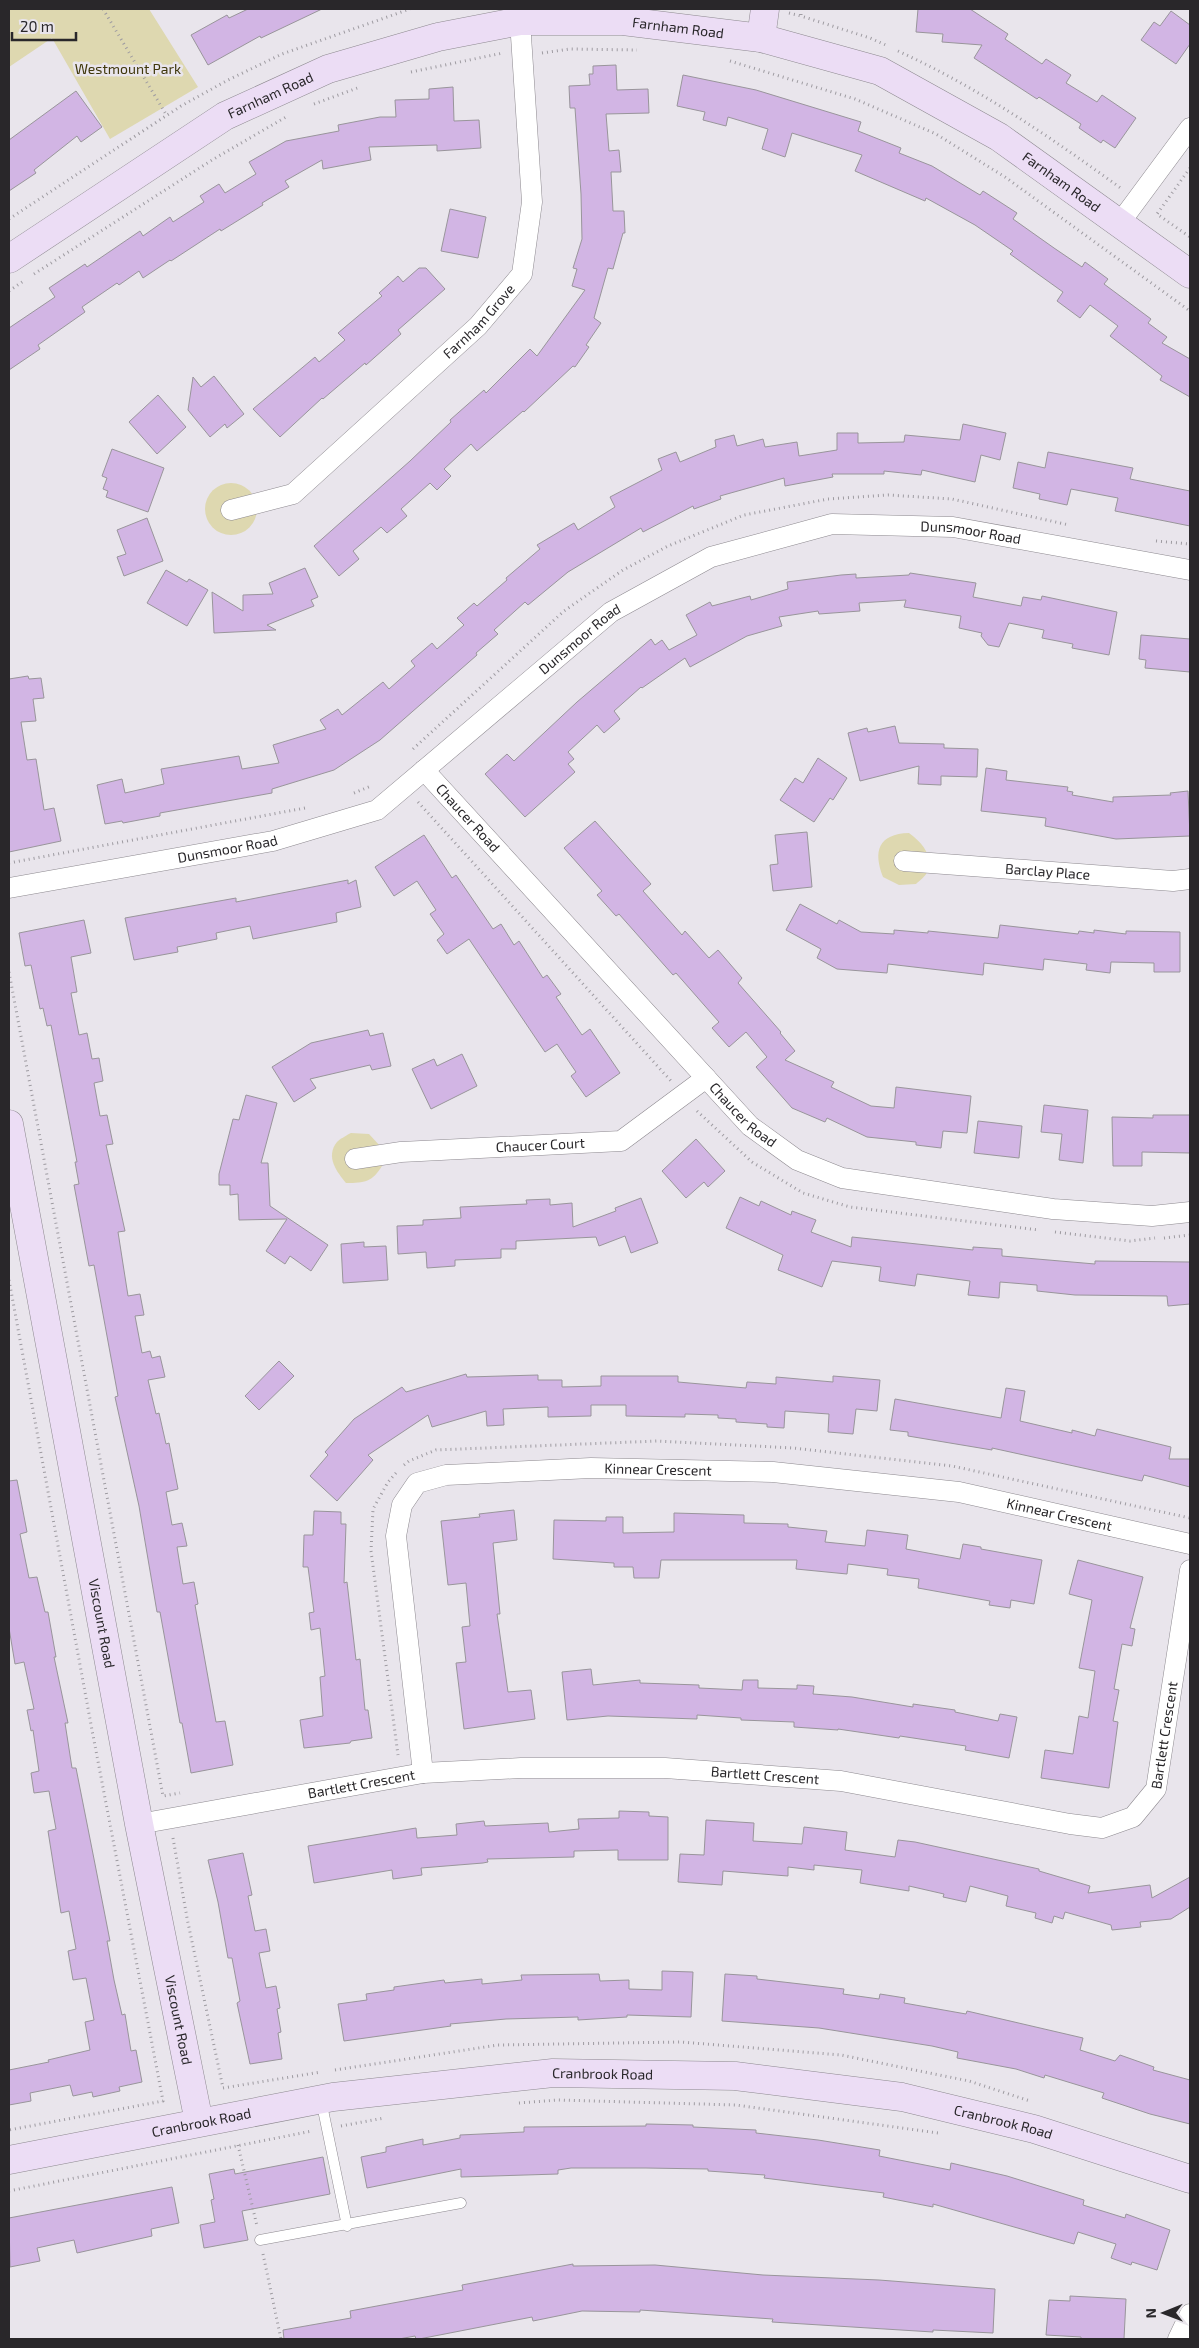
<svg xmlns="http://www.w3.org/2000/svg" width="1199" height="2348" font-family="'Exo 2',sans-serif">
  <rect width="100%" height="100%" fill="#e9e5ec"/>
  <g fill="#ded8b0">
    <path d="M9,9H149L198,87L110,139L52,38L9,67Z"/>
    <circle cx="231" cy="509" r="26"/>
    <path d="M909,833C921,842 934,855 927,872C926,876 919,881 916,884L899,885L883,877C873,851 878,834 909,833Z"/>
    <path d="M351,1133L369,1134L380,1146L382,1166C372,1182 365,1183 346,1183C337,1172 325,1157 337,1142C340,1139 347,1135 351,1133Z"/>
  </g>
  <g fill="#d2b5e4" stroke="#99959b">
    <path d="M248,9H322L261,38L260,36L208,65L191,35L227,15L229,18Z"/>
    <path d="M918,9H970L1008,34L1005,39L1042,64L1046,59L1071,75L1066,83L1097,102L1102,95L1136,118L1115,148L1103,140L1101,143L1079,128L1081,124L1039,97L1037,99L974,58L982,45L942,42L943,34L916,32Z"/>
    <path d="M1171,11L1190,25V44L1176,64L1141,40L1154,22L1160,26Z"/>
    <path d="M616,65L617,90L648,89L649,113L606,114L609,151L619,150L621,172H611L613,211H624L625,233H623L613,269L608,268L594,318L601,323L586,345L589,347L575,367L573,366L524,412L523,411L477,451L471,444L444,469L451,476L437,490L430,483L401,509L407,516L387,533L381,527L353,551L359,559L339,576L314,546L410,461L451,422L450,420L484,390L486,393L530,349L537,356L585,290L572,286L577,269L573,268L582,239L581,194L575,108H570L569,86L590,85L589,74H593V66Z"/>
    <path d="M683,75L756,90L861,122L858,131L901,148L899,153L932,166L980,195L983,191L1017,213L1013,219L1054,248L1082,267L1085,262L1108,279L1104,284L1151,319L1148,323L1167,337L1162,343L1190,359V397L1160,380L1162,376L1110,336L1118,326L1090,305L1080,318L1057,301L1063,292L1010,254L1013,251L975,225L926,198L925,201L855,171L862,155L792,133L785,157L762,149L768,129L728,117L726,126L703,120L705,112L677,106Z"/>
    <path d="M453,87L454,121L479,120L481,148L437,151V145L369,147L371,160L323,169L322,160L285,181L289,187L262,203L263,205L221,231L220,229L171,261L170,260L143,278L139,271L119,285L117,283L82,307L85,312L38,345L40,349L9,370V328L55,297L49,288L85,264L87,267L140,231L143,236L170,217L173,222L204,202L200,196L219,184L225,193L256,174L249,162L286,141L339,131L338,125L380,117H396L395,100L429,99V89Z"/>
    <path d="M76,91L102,127L81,142L77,136L34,170L36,173L9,191V140Z"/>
    <path d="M450,209L486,217L478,258L441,251Z"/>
    <path d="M419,268H426L445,289L398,330L401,334L366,365L365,363L323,399L322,398L280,437L253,409L315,357L319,362L345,340L338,333L382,296L379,293L398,276L403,282Z"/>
    <path d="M214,376L244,414L227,428L225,424L210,437L188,410L193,377L201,387Z"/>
    <path d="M158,395L186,427L157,454L129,422Z"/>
    <path d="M963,424L1006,433L1000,460L981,455L975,482L922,470L921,475L884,471V474H832L833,477L785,486L784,478L720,496L721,499L694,509L693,506L643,532L641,528L568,572L528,605L525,602L494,630L498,634L476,653L477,655L380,740L334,770L272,789V793L160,813V816L123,823L122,821L105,824L97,785L122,779L125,793L164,784L161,769L239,756L242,769L279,763L273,745L326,729L320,720L338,709L342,715L383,682L389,689L415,666L411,661L432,643L437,649L464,625L457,618L474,603L477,606L507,580L506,578L540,549L537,545L574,523L578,530L615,507L610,497L662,470L658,459L676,452L680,462L716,447L715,440L734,435L737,446L763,439L765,447L797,442L799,456L837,450V433H858V443L904,442L905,435L960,440Z"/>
    <path d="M112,449L164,468L148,512L106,497L108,491L103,489L107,478L102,476Z"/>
    <path d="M1048,452L1133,468L1130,479L1190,491V526L1115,511L1118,498L1071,489L1067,505L1039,499L1040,494L1013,488L1018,462L1045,468Z"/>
    <path d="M147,518L163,561L124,576L117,557L126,554L117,530Z"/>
    <path d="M305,568L318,597L311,600L314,606L267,625L276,630L214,633L212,592L243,611V595L273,594L269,583Z"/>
    <path d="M166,570L187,582L189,579L208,590L187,626L147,603Z"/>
    <path d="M910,573L976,583L973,597L1021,606L1023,597L1041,600L1042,596L1117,612L1109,655L1072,648L1073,644L1042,638L1044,630L1009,623L999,647L988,645L981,636L982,633L959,628L961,616L904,607L906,600L859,603L860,611L819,614L818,611L779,617L782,626L747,636L690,667L685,658L642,688L641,687L614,711L620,719L604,733L597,725L568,752L574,759L568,764L575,772L525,817L485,774L507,754L514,761L577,702L651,639L655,645L662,640L669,650L697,635L686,615L710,602L712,606L750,596L751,600L788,589L787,582L841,575L856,574V578L909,575Z"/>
    <path d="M1141,635L1190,639V672L1145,668L1146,660L1139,659Z"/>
    <path d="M28,676L29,679L41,678L44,698L33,699L36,721L21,722L27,760L36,759L44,810L54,808L61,841L9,852V679Z"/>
    <path d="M895,726L899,743L944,744V748L978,749L977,777L941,776V785L918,784L919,766L860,781L848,733L867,728L868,732Z"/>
    <path d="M818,758L847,778L833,800L830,798L814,822L780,800L795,778L803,783Z"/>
    <path d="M986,768L1007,771L1006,780L1068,787L1067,791L1073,792L1072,795L1113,802V797L1171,795L1170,793L1188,791L1190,836L1116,839L1045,826L1046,818L981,811Z"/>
    <path d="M595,821L651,884L643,891L682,935L685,931L709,958L718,950L742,978L738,983L781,1032L780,1033L795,1051L785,1060L834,1082L831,1087L871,1106L894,1108L896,1087L971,1096L967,1133L943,1131L941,1148L916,1145V1142L867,1137L827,1118L825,1122L792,1108L756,1067L767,1057L746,1032L729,1047L712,1028L719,1022L676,973L673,975L619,914L616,916L597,895L602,891L564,848Z"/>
    <path d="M807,832L812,887L773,891L770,865L778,864L775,835Z"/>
    <path d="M424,835L452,878L456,875L493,929L501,924L514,945L519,941L543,978L547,975L561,994L556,997L582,1035L590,1029L620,1073L586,1097L571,1076L576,1072L557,1044L545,1052L469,939L447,954L437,940L444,934L430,914L436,910L417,881L394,896L375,867Z"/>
    <path d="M348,880V884L356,880L361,907L336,913L337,922L253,939L250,926L216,933L217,939L177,947L178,952L134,960L125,918L236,898V902Z"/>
    <path d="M800,904L837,924L839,920L861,932L894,934V930L928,933V931L998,938L1000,925L1078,934L1079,931L1094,933V930L1126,934V931L1180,932V972H1154V963L1111,962L1110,973L1086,970L1087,964L1044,959L1043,970L984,963L983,975L888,964L887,973L837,969L817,958L821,949L786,930Z"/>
    <path d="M84,920L91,953L71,957L77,992L71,993L79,1035L87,1033L92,1059L99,1058L103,1081L94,1083L100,1116L107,1115L113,1144L106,1145L125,1231L118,1232L128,1296L140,1294L144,1315L135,1316L142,1353L150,1351L152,1358L160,1356L165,1377L148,1380L156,1414L159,1413L166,1444L169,1443L178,1489L166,1492L172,1525L182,1523L187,1546L177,1547L183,1584L194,1582L198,1604L195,1605L216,1722L225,1721L233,1765L191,1773L182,1723H180L160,1612H157L139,1506L115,1397L118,1396L94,1265L89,1266L74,1185L79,1184L75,1162H77L51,1025L47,1026L43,1008L40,1009L31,965L25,966L19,933Z"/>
    <path d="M368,1030L370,1036L383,1033L391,1066L372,1070L370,1065L310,1079L316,1088L294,1102L272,1067L311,1043Z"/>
    <path d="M462,1054L477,1086L431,1109L412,1069L434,1059L437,1066Z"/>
    <path d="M246,1095L277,1103L261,1163H268L270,1206L328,1245L311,1271L290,1256L285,1264L266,1251L287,1219L239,1220L238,1194L230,1195V1185H219V1174L233,1119L239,1120Z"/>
    <path d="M1044,1105L1088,1110L1083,1163L1059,1160L1062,1134L1041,1132Z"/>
    <path d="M1153,1115H1190V1153L1142,1152V1166H1113L1112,1117L1153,1118Z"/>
    <path d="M978,1121L1022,1126L1019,1158L974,1153Z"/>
    <path d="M696,1139L725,1171L708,1187L704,1182L686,1198L662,1171Z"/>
    <path d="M740,1197L759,1206L761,1201L791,1215L792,1211L816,1220L811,1232L851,1247L852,1237L973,1250V1247L1002,1249V1256L1095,1264V1261L1190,1262V1304L1168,1306L1167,1296L1075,1295L1037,1291V1285L1000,1282L999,1298L968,1295L970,1281L917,1274L915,1286L879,1281L881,1267L832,1261L822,1287L778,1270L783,1255L726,1228Z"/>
    <path d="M641,1198L658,1243L631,1253L625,1236L599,1246L596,1237L516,1241V1249H501V1258L455,1260V1266L427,1268L426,1252L398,1254L397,1226L423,1225V1220L461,1218L460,1207L527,1204L526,1200L550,1199V1205L572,1203L573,1227L616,1211L615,1208Z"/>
    <path d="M364,1242V1247L386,1246L388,1280L343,1283L341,1244Z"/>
    <path d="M279,1361L294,1376L259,1410L245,1396Z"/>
    <path d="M466,1374L467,1377L538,1375V1380H562V1387L601,1386V1376H678V1382L746,1388L747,1382L776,1384V1377L833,1382V1376L880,1380L877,1411L856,1409L853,1434L828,1432L829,1414L785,1411L784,1428L767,1427V1424L736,1422V1419L718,1418V1415L685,1414V1417L626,1416V1405H591V1416L548,1417V1407L503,1409L504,1425L487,1426L486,1411L432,1427L428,1415L368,1455L373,1460L337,1501L310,1476L328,1455L325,1452L354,1419L402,1387L406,1392Z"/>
    <path d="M1006,1388L1025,1391L1020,1421L1072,1433V1430L1095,1436L1097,1429L1171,1447L1169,1459H1190V1487L1144,1475L1142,1481L992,1448V1450L908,1436V1432L890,1430L895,1399L1001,1418Z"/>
    <path d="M17,1480L27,1532L20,1534L29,1578L37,1577L45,1612H48L56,1657H54L68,1723H65L72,1768H76L94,1859L110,1941H107L114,1980L122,2015L125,2014L131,2051L136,2050L142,2082L119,2087L120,2091L93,2097L92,2092L73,2096L70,2085L30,2093L31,2101L9,2105V2070L49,2062L48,2060L90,2050L85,2022L94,2020L86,1978L73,1980L68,1951L76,1949L69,1911L61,1913L48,1831L56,1829L49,1791L34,1793L31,1773L39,1771L33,1730L31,1731L27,1710L34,1709L24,1662L15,1664L9,1628V1481Z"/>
    <path d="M514,1510L517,1540L493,1543L500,1614H497L508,1692L531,1690L535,1719L464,1729L456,1663L466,1662L462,1627L470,1626L466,1583L448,1585L441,1521L480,1517L479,1514Z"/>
    <path d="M314,1511L341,1512V1524H346L344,1583L347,1582L356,1660L360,1659L365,1710H368L372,1738L351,1741L350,1743L304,1748L300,1720L323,1716L320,1677L325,1676L320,1628L311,1630L309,1613L314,1612L308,1567H303L304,1535H313Z"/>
    <path d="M674,1513L744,1515V1523L788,1524V1527L827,1531L825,1542L865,1546L867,1530L908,1535L906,1549L960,1559L963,1544L981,1547V1549L1042,1560L1034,1604L1011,1600L1010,1608L989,1605L990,1601L918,1588L919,1579L887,1575L888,1569L848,1564L847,1574L796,1569L797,1560H661L659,1578H634L633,1567H614V1563L553,1559L554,1520L606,1521V1517H623V1533L674,1532Z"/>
    <path d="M1078,1560L1143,1577L1130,1628L1135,1629L1132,1646L1122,1644L1114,1689L1119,1690L1113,1721L1118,1722L1109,1788L1041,1778L1045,1750L1073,1754L1079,1716L1088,1718L1095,1671L1079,1668L1092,1600L1069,1594Z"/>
    <path d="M591,1669L593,1685L640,1680V1683L699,1685V1688L742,1690L743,1680H758V1688L797,1689V1685L814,1686L813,1694L852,1697L913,1707V1704L955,1710V1712L998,1721L1000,1714L1017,1717L1009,1758L965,1750L966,1746L900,1736L899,1738L838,1729V1730L794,1727V1722L741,1720V1718L697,1715V1719L608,1716L567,1720L562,1672Z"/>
    <path d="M619,1811L649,1812V1816L668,1817V1860H618V1850L574,1851V1857L487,1859L488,1862L483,1863L421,1868L422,1875L393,1879L392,1870L314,1883L308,1846L416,1828L417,1838L457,1835L456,1824L484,1821L485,1826L548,1823L549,1832L579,1829L578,1819L619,1818Z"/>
    <path d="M706,1820L754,1823L753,1841L802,1844L804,1827L847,1832L845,1850L895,1857L898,1840L915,1842L1039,1869V1871L1090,1886L1088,1893L1150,1885L1152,1898L1190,1877V1907L1171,1919L1140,1922L1141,1927L1112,1930L1111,1925L1065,1912L1063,1919L1054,1916L1052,1923L1035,1918L1036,1913L1006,1906L1008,1896L970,1886L966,1902L943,1897L944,1894L909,1886V1891L860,1883L862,1870L814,1865V1870L788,1867V1876L723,1871L722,1885L678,1882L680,1854L704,1855Z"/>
    <path d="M243,1853L252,1895L248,1896L255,1931L266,1929L270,1951L259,1953L266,1988L276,1986L280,2008L277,2009L281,2032L278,2033L282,2059L250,2064L237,2003L240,2001L232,1958H228L218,1902L208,1860Z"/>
    <path d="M662,1971L693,1972L691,2017L627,2015V2017L578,2020V2017L506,2019L450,2024L451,2026L344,2041L338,2004L367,2000L366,1994L394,1990V1987L444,1980L445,1983L482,1979V1984L522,1980L521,1975L599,1974L600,1981L629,1980V1989L662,1990Z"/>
    <path d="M725,1974L757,1976V1979L844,1989L843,1994L879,1999L880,1994L905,1998L904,2003L966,2014L967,2011L1083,2038L1080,2050L1115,2061L1120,2055L1154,2067L1153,2070L1190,2080V2124L1150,2114L1102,2098L1104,2093L1045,2075L1044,2078L1016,2069L957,2058L958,2052L932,2046L819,2028L722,2021Z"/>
    <path d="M646,2124L693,2125V2127L756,2130V2133L818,2140L880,2150L879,2156L950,2170L951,2163L1007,2176L1084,2200L1083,2205L1125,2218L1126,2214L1170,2230L1157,2270L1132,2262L1131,2265L1111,2258L1116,2244L1078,2232L1074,2244L933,2204V2207L883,2197L884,2193L764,2178L765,2175L708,2171V2169L646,2168H571L558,2170V2174L461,2177V2169L367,2188L361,2157L386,2152V2147L423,2139V2145L460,2138V2135L524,2132V2127L646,2126Z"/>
    <path d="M323,2157L330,2194L242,2211L248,2240L204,2248L200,2225L215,2222L211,2200L214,2199L209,2174L234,2169L235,2174Z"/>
    <path d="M172,2187L179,2223L151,2229L152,2236L77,2253L74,2240L37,2248L40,2261L10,2267L9,2218Z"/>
    <path d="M573,2264V2266L655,2265L763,2275L879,2280L995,2289L993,2333L933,2330V2332L772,2322L773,2319L640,2310V2312L582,2311L533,2321L532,2317L419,2339H416L415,2336L399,2339H284L283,2330L351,2318L350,2311L463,2290L462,2285Z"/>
    <path d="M1070,2296L1126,2299L1124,2339H1081V2337L1046,2335L1049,2300L1070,2301Z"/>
  </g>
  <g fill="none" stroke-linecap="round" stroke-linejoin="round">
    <defs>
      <g id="lane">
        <path d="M321,2100L347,2226"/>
        <path d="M260,2240L461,2203"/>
      </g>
      <g id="street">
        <path d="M1119,224L1190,128"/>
        <path id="s1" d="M231,510L293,494L478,326L522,274L532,202L520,21"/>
        <path id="s2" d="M424,770L750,1126L797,1160L842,1178L1053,1209L1152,1216L1190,1212"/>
        <path id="s3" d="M904,861L1173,881L1190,879"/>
        <path id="s4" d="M9,888L273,841L377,810L611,612L711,557L832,524L953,527L1190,570"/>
        <path id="s5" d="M355,1159L401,1152L621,1141L706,1078"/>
        <path id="s6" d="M423,1773L396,1536L402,1505L417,1483L446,1475L591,1468L773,1472L959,1492L1190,1544"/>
        <path id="s7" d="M139,1824L423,1773L521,1768H665L841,1781L1070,1824L1102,1828L1133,1817L1156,1789L1190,1570"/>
        <path d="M1178,2339L1190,2314"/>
      </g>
      <g id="secondary">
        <path d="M761,38L765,9"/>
        <path id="s8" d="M9,259L225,116L328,69L438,37L520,21H623L761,38L880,71L999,137L1190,274"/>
        <path id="s9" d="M9,1124L139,1824L199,2122"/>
        <path id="s10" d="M9,2160L333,2097L553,2073L735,2076L902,2097L1034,2129L1190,2179"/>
      </g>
    </defs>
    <use href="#lane" stroke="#8d898f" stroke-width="11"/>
    <use href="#street" stroke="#8d898f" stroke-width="21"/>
    <use href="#secondary" stroke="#8d898f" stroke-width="29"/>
    <g stroke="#9e9ba1" stroke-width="3" stroke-dasharray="1 4" stroke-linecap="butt">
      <path d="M103,9L167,116"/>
      <path d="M801,9V16L870,38L888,46"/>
      <path d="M789,13L801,16"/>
      <path d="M898,51C979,88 1050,137 1122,189"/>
      <path d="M542,53L570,49L637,50"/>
      <path d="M730,61L855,99L936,134L1005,177L1190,311"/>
      <path d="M411,72L503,53"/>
      <path d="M314,104L360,87"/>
      <path d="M1190,168L1157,214L1190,237"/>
      <path d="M9,219L181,106L228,80L282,54L410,9"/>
      <path d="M34,274L212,160L286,117"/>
      <path d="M9,291L25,280"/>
      <path d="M1156,541L1190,544"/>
      <path d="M413,749L564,611L623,570L668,546L744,515L828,499L888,495L952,499L1069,525"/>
      <path d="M354,793L371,786"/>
      <path d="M418,802L671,1081"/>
      <path d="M9,863L305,808"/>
      <path d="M9,972L163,1796L180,1793"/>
      <path d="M697,1111L752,1162L803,1193L850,1207L1039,1230"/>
      <path d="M1055,1232L1130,1241L1155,1238"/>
      <path d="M1164,1238L1190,1235"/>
      <path d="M9,1280L92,1730L163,2101L9,2130"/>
      <path d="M404,1465L409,1461L436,1450L657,1441L793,1448L952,1466L1190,1518"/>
      <path d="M396,1473L388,1482L373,1509L371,1551L398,1755"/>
      <path d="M173,1838L187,1918L223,2088L321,2072"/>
      <path d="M335,2070L498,2045L681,2042L841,2055L969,2081L1030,2101"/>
      <path d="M519,2103L558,2100L736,2105L938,2133"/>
      <path d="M341,2126L384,2118"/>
      <path d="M238,2145L257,2226"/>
      <path d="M9,2191L312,2131"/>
      <path d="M263,2254L281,2339"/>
    </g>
    <use href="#lane" stroke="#fff" stroke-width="10"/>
    <use href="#street" stroke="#fff" stroke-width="20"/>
    <use href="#secondary" stroke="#ecddf5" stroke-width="28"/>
  </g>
  <g text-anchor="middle" stroke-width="5" stroke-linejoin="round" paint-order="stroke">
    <g font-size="14" fill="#29272a" stroke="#e9e5ec">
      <text dy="5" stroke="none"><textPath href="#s8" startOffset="729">Farnham Road</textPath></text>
      <text dy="5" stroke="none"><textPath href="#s8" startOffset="309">Farnham Road</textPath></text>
      <text dy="5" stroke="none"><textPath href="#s8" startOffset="1149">Farnham Road</textPath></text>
      <text dy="5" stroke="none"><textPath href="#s1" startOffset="318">Farnham Grove</textPath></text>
      <text dy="5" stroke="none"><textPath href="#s4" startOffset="1062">Dunsmoor Road</textPath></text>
      <text dy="5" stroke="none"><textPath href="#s4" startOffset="642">Dunsmoor Road</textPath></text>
      <text dy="5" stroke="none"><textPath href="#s2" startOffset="65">Chaucer Road</textPath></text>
      <text dy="5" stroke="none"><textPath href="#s4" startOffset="222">Dunsmoor Road</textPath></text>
      <text dy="5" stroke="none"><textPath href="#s3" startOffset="144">Barclay Place</textPath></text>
      <text dy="5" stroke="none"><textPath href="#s2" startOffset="470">Chaucer Road</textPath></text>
      <text dy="5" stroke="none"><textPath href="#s5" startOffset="186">Chaucer Court</textPath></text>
      <text dy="5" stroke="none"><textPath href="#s6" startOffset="539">Kinnear Crescent</textPath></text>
      <text dy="5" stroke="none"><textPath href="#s6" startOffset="944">Kinnear Crescent</textPath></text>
      <text dy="5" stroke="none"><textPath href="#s9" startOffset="508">Viscount Road</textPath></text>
      <text dy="5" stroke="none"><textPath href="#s7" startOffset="1096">Bartlett Crescent</textPath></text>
      <text dy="5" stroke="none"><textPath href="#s7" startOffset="631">Bartlett Crescent</textPath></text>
      <text dy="5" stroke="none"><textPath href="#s7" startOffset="226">Bartlett Crescent</textPath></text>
      <text dy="5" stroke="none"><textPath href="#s9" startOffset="912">Viscount Road</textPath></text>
      <text dy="5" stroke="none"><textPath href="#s10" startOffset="601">Cranbrook Road</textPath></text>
      <text dy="5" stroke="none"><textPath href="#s10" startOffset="196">Cranbrook Road</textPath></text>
      <text dy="5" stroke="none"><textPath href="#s10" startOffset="1006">Cranbrook Road</textPath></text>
    </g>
    <g font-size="14" fill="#3f370b" stroke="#e9e5ec">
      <text x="128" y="74">Westmount Park</text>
    </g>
  </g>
  <rect width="1199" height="2348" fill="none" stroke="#29272a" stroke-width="20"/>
  <g transform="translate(1164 2313) rotate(269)" stroke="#e9e5ec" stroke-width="4" paint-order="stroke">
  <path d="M0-4L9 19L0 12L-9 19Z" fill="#29272a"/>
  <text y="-8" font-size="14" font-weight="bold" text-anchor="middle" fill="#29272a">N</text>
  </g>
  <path d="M12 32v8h64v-8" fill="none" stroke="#29272a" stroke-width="2.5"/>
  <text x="20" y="32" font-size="15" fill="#29272a" stroke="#e9e5ec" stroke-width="4" paint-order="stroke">20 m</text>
</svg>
